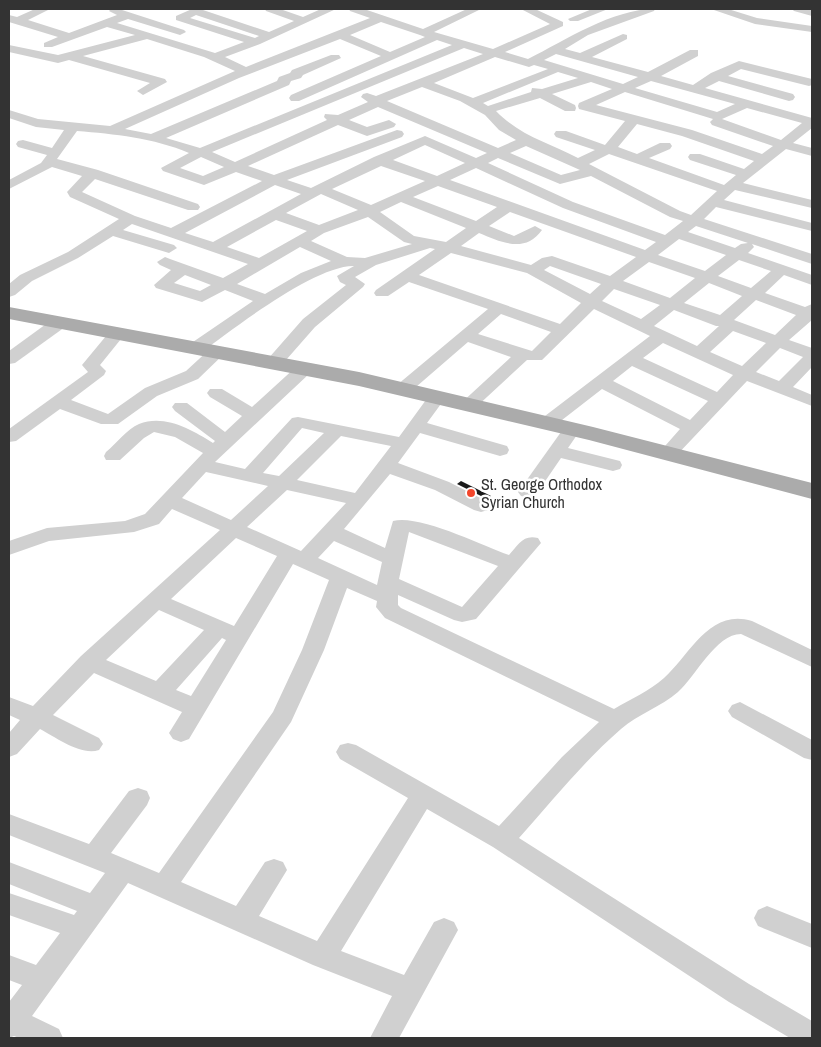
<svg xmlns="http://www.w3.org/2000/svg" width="821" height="1047" font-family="'Archivo Narrow',sans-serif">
  <rect width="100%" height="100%" fill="#fff"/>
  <path fill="#1a1a1a" d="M461,481L491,496L487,499L457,484Z"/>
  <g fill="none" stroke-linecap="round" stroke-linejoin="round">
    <g fill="#d0d0d0" fill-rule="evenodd">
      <path d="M35,9H50L28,20L69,33L117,15L109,11L111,9H119L184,30L186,32L180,35L128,19L117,23L215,53L244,42L176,20V16L192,9H200L269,32L294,21L266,11L265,9H280L303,17L321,9H336L260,44L225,57L246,67L370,18L350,11L349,9H364L423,29L467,9H481L434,32L493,49L550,24L521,9H535L563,22V26L505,52L528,59C566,40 612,9 655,9L654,11L588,35L565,49L580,53L623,34L627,35V39L592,57L648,72L690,50H698V56L661,76L693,85L711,73L739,61L812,79V85L809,86L741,69L728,76L793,94L795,97L793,100L789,101L719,81L705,88L812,118V128L793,143L812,148V156L786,149L743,183L812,200V208L735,190L724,200L812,223V231L716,207L704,219L812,254V264L752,244L754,247L748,253L812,275V285L784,275L765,293L805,307L812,304V320L789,340L812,348V367L793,387L812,395V406L747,381L674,458H660L658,454L680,429L602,389L553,427H541L538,423L541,419L650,336L594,309L542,360H527L474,409H462L459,405L511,357L468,342L409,393H397L394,389L397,385L488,309L409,282L388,296H376L374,293L376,290L435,249L430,248L376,265L355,277L365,284L363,287L315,327L279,368H267L264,364L267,360L303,319L346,285L340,282L337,276L354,266C316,265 234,328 202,352H190L188,348L190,344L253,301L225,290L202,302L156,288L154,285L171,270L160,265L157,262L165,257L170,259L223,278L248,264L132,224L123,230L174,245L177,248L169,253L113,236L78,258L32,281L15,295L9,297V284L20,275L68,252L119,219L70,197L67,192L82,176L52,167L9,189V180L41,163L47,155L18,147L16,144L18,141L23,140L52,148L64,130L36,127L9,118V110L38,119L110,126L235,71L204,57L147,39L83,56L165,79L167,82L143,95L137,91L150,83L69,60L58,63L9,52V45L58,55L135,35L107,27L52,47H44V43L58,37L9,22V15L17,17ZM196,15L259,36L255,38L190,18ZM381,22L420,35L425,37L390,52L350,35ZM340,39L381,56L291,95L289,98L291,101H299L437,40L452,45L200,148L166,138L289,85L291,81L301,78L303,75L341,58L339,55H331L292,70L290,73L279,77L277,81L151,134L125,129L239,78ZM464,48L483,54L376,96L367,93L363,94L361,97L368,102L338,115L325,114L324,117L327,120L235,162L212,152ZM556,54L638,77L623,84L544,60ZM495,57L529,67L534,65L548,69L473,98L434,83ZM558,72L578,78L542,89L532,88L531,92L488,106L483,103ZM651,81L735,104L717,112L635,88ZM591,82L612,89L579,103L578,106L579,109L625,121L605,145L566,131H556L554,134L556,137L595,150L578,158C549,143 520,136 496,111L540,98L565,111H575L576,108L575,105L552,94ZM422,87L460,101L485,115L499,130L516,140L498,148L387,101ZM625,92L713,119L710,122L712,125L773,146L762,154L692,130L596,105ZM378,107L487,153L476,158L425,136L374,157L311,188L287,180L402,137L404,134L402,131L397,130L274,175L248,166L338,125L367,136L394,127L396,124L389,120L367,127L349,120ZM747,108L802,123L781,140L722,119ZM637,124L682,136L754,161L744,169L700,154H690L688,157L690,160L736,175L724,185L649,158L670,149L672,146L670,143H660L637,154L618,147ZM77,131C114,134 154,138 189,153L161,168L163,171L204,185L236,172L262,181L171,228L135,216L82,192L95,179L188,210H198L200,207L198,204L98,170L57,159ZM425,145L465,163L437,176L393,160ZM526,146L580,170L561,175L510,153ZM609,154L717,191L691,215L680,211L589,164ZM201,157L224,167L203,176L180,168ZM498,158L560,184L591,176L670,217L683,221L665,235L573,202L488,163ZM381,166L425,181L371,205L332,189ZM476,168L563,208L656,242L645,250L450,180ZM275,185L301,194L213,242L185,233ZM438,186L497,207L476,221L413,197ZM321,194L358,210L319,225L286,213ZM401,202L466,228L446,242L414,236L380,212ZM510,212L636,257L610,276L552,256L542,258L531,265L461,246L479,233C501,242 525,254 542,230L535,226L514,236L489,226ZM368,217L404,242L412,244L365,258L347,257L311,241L324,233ZM276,220L307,231L259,258L227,247ZM696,226L748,243L741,244L735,248L688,232ZM679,239L726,255L705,271L658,255ZM300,247L331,261L301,273L265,294L237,284ZM451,253L527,273L581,303L560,324L419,275ZM739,260L771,271L751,288L718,276ZM649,262L695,278L670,298L623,281ZM550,266L601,284L590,294L544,270ZM185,275L211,285L200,291L174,283ZM709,283L742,296L720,315L684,303ZM614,289L660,305L641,319L602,301ZM756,300L796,315L775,335L734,320ZM674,310L716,326H719L697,346L654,326ZM501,314L551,332L532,351L478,334ZM733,331L766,343L742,366L710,352ZM663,343L733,375L717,392L643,358ZM780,348L803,357L779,381L756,372ZM632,366L708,401L690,420L613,381Z"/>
      <path d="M592,9H608L578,21H570L568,19Z"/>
      <path d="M711,9H728L757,18L812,26V32L755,24Z"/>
      <path d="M792,9L812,10V16L794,11Z"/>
      <path d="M59,318L65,319L67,323L65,327L15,363L9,364V351L53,319Z"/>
      <path d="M117,329L123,330L125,334L100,365L106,371L104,375L71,400L108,414L145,388L186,371L211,348H223L226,352L198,379L157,396L118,424H101L60,409L16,441L9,442V429L88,372L82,365L111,330Z"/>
      <path d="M303,365L309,366L312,370L309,374L215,462L245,469L292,418L298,417L399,437L431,393H443L446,397L427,423L507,446L509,450L507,454L500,456L420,433L398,463L449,482L488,502L491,506L488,510L481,512L474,510L435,490L390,474L344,529L385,548L393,521C419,514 481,545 509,555C518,545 523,534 538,538L541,543L476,619L462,622L454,620L398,595V605L401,608L614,709C631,699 649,691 664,678C690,655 709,608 752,621L812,650V667L741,634C716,634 696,676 678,692C661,707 638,714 621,729C583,762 552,801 519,838L749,984L812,1021V1038H790L729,1002L493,847L427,809L341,951L404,975L434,922L444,918L454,922L458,930L399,1038H370L392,996L313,965L128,883L32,1016L59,1029L63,1038H19L14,1036L9,1038V1002L22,985L9,980V955L36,965L60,933L9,915V893L74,915L77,911L9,884V862L90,893L105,873L9,835V814L89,844L129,791L138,788L147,791L150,798L147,805L111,853L159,873L273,712L302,650L329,580L293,564L189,739L181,742L173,739L169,733L182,712L94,673L53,715L99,738L103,744L99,750C81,756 57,738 40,729L17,754L9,757V733L20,720L9,715V697L33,706L81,656L220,530L172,509L159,524L134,532L49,541L9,555V541L47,528L125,521L145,514L203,453L175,437L154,432L144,438L120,460H106L104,456L106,452C117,443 127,429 139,424C165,414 192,430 213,443L215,441L175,411L172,407L175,403H187L225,432L242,416L210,397L207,393L210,389H222L252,407L297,366ZM302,428L324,433L279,476L263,473ZM341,436L391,446L355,493L297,480ZM206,472L268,486L231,520L182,498ZM287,490L346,503L301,551L247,527ZM409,532L498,566L462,607L399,579ZM236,538L277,556L234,626L171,599ZM334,541L382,562L377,585L318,558ZM347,588L377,601L376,607L385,618L599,722L562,757L499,826L356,745L348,743L340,745L336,752L340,759L408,798L317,941L259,916L287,870L283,862L274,859L265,862L236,906L181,882L291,722L324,650ZM159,610L204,630L156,681L106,660ZM222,638L226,640L191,696L176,690Z"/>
      <path d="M572,423L578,425L581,429L568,448L620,461L622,465L620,469L613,471L561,458L535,496L528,498L521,496L518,492L521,488L566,425Z"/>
      <path d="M740,702L812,740V760L804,758L732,717L728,711L732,705Z"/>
      <path d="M767,906L812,924V948L758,926L754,918L758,910Z"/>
    </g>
    <path fill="#ababab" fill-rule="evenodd" d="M9,307L359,372L593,427L812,483V499L589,440L359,386L9,319Z"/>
  </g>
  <circle fill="#f3462b" stroke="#fff" stroke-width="2" cx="471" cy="493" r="5"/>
  <g text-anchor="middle" stroke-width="5" stroke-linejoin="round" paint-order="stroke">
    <g font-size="16" fill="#333" stroke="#fff" text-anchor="start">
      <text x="481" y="490">St. George Orthodox<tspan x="481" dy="18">Syrian Church</tspan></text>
    </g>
  </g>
  <rect width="821" height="1047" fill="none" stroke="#333333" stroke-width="20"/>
</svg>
